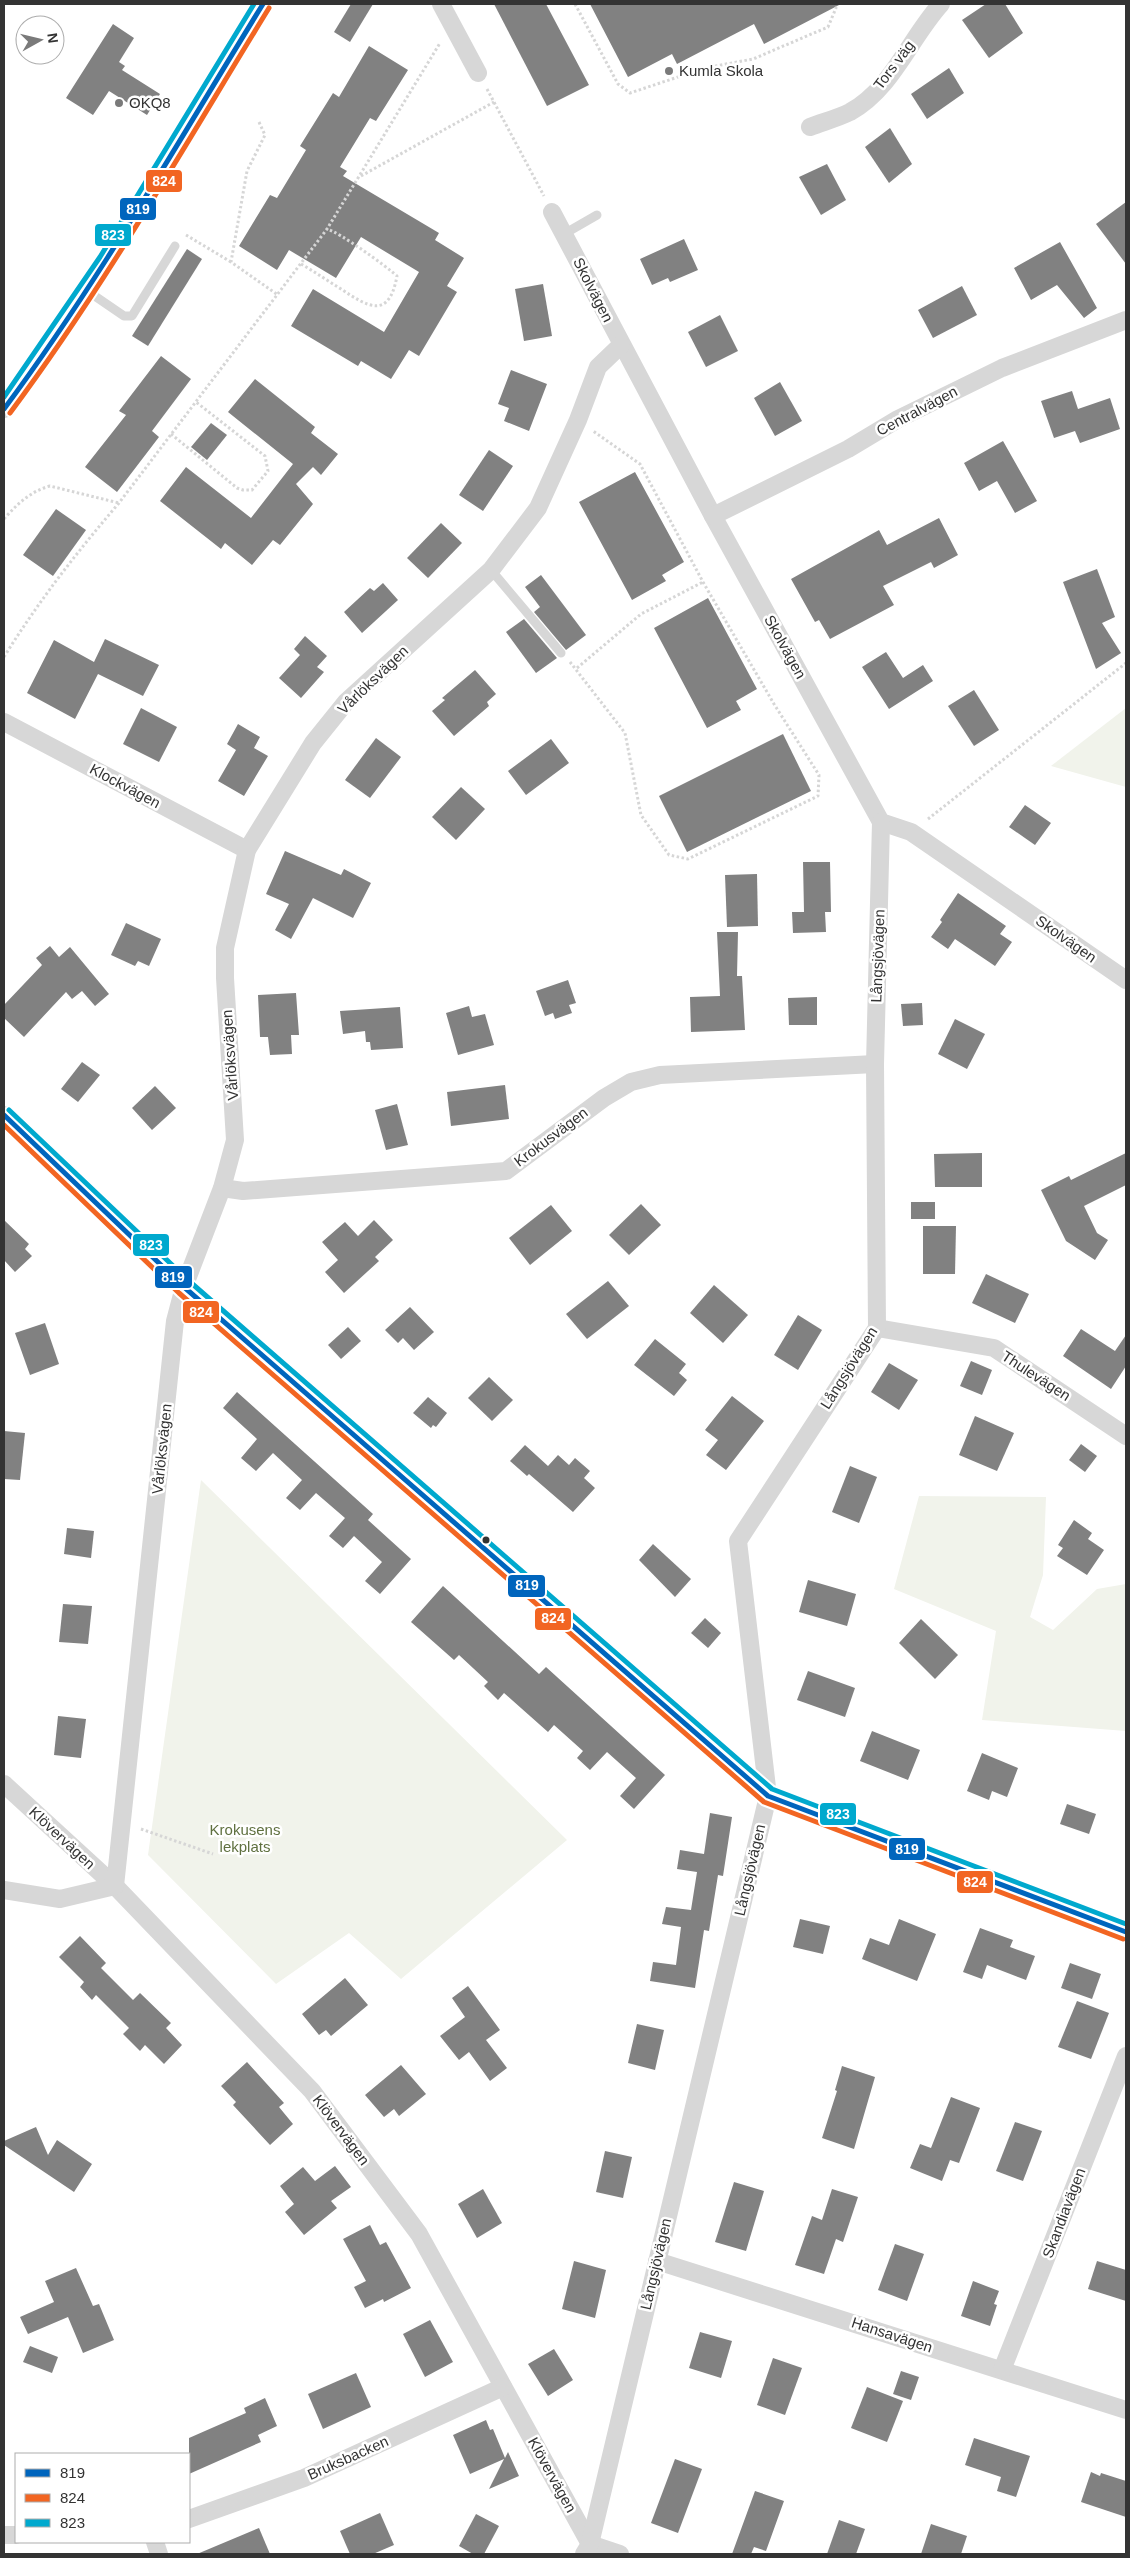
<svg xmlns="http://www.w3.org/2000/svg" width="1130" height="2558" font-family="Helvetica,sans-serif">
  <rect width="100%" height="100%" fill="#fff"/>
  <g fill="#f1f3eb">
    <path d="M1126,708V787L1051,766Z"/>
    <path d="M201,1480L567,1840L401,1979L349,1933L276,1984L148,1855Z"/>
    <path d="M919,1496L1046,1497L1043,1575L1030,1617L1053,1630L1097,1589L1126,1584V1731L982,1720L996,1631L894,1589Z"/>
  </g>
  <g fill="#818181">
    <path d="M351,4H373L350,42L334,32Z"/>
    <path d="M494,4H546L589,85L547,106Z"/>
    <path d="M590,4H841L764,44L754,24L677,64L672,54L628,77Z"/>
    <path d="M986,4H1005L1023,33L989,58L962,20Z"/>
    <path d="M113,24L134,38L119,62L125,66L122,70L160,94L147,115L109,91L93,115L66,98Z"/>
    <path d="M369,46L408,70L376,121L370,118L340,167L347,171L343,176L439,233L435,240L464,258L447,286L457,292L419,356L409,350L391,379L361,361L358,366L291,326L313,289L384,332L419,272L361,237L336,278L289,250L277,270L239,246L270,195L277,198L306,150L300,146L333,93L339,97Z"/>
    <path d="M949,68L964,93L927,119L911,94Z"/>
    <path d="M890,128L912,164L889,183L865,147Z"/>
    <path d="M827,164L846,200L821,215L799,177Z"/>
    <path d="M1126,202V264L1096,224Z"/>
    <path d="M684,239L698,270L670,282L668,278L652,285L640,259Z"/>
    <path d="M1060,242L1097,308L1084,318L1057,285L1031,300L1014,268Z"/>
    <path d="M187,249L202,259L148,346L132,336Z"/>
    <path d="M543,284L552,336L524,341L515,289Z"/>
    <path d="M962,286L977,315L933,338L918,310Z"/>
    <path d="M720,315L738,351L706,367L688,332Z"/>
    <path d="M161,356L191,379L152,431L159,437L117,492L85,467L126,415L119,411Z"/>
    <path d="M511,370L547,384L529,431L504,421L509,408L498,404Z"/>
    <path d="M255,379L315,427L311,433L338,454L321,475L313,467L296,484L313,504L280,545L273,540L252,565L225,543L221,549L160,501L186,467L251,518L293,464L228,412Z"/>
    <path d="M780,382L802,421L775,436L754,398Z"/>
    <path d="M1072,391L1078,409L1110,398L1120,429L1080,443L1075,431L1054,438L1041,401Z"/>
    <path d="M211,423L227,435L207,460L191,447Z"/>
    <path d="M1003,441L1037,501L1015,513L997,481L979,491L964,463Z"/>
    <path d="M489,450L513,466L483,511L459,495Z"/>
    <path d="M635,472L684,562L662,575L666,581L632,600L579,502Z"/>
    <path d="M56,509L86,530L53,576L23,555Z"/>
    <path d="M939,518L958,555L934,568L931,562L883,586L894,605L830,639L819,620L815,622L791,579L879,530L887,545Z"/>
    <path d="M441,523L462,543L428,578L407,558Z"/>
    <path d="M1097,569L1115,617L1102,623L1121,653L1096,669L1063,582Z"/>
    <path d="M541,575L586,635L566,650L534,612L540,607L525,587Z"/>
    <path d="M383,583L398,600L362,633L344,612L370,588L374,591Z"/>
    <path d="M708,598L757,689L736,701L741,710L707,728L654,628Z"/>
    <path d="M524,619L557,658L536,673L506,632Z"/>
    <path d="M305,636L327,656L317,667L324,672L301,698L279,678L300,655L294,649Z"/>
    <path d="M105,639L159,665L143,696L98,674L75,719L27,693L54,640L94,662Z"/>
    <path d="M886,652L903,678L923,665L933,681L889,709L862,667Z"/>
    <path d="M475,670L496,694L487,702L489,706L454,736L432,711L445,700L442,698Z"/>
    <path d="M974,690L999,730L974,746L948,706Z"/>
    <path d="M141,708L177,727L159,762L123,744Z"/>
    <path d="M238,724L260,737L254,748L268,756L244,796L218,781L236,750L227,744Z"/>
    <path d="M783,734L811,791L687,852L659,796Z"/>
    <path d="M376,738L401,757L370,798L345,780Z"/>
    <path d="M551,739L569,763L526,795L508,771Z"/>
    <path d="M461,787L485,809L456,840L432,817Z"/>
    <path d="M1025,805L1051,823L1035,845L1009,827Z"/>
    <path d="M285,851L341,875L344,869L371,883L353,918L313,898L291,939L275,930L289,904L266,894Z"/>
    <path d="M803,862H830L831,912H825L826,932L793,933L792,912H804Z"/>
    <path d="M757,874L758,926L727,927L725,875Z"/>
    <path d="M958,893L1006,926L1000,934L1012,942L995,966L955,939L948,949L931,937L942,922L940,920Z"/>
    <path d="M126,923L161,939L149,966L138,961L135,966L111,955Z"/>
    <path d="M717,932H738L737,976H742L745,1030L691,1032L690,997L720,996Z"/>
    <path d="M50,946L59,957L70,947L109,994L95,1006L82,991L72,999L66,992L24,1037L4,1018V1005L42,965L36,958Z"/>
    <path d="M568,980L576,1003L569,1005L572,1013L555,1019L553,1013L545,1016L536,991Z"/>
    <path d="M296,993L299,1035H291L292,1054L270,1055L268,1037H260L258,995Z"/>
    <path d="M817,997V1025H789L788,998Z"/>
    <path d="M922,1003L923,1025L903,1026L901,1004Z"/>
    <path d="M469,1006L472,1017L485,1014L494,1045L458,1055L446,1013Z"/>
    <path d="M400,1007L403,1048L371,1050L370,1042H366L365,1031L343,1034L340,1011Z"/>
    <path d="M955,1019L985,1034L967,1069L938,1054Z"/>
    <path d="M82,1062L100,1075L78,1102L61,1089Z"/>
    <path d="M505,1085L509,1119L451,1126L447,1092Z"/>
    <path d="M155,1086L176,1108L152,1130L132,1108Z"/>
    <path d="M397,1104L408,1145L386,1150L375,1110Z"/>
    <path d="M982,1153V1187H935L934,1154Z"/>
    <path d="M1126,1153V1185L1084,1206L1097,1233L1108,1240L1095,1260L1066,1241L1041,1190L1069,1176L1071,1180Z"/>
    <rect x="911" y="1202" width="24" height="17"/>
    <path d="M641,1204L661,1225L629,1255L609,1235Z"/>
    <path d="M551,1205L572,1231L530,1265L509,1238Z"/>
    <path d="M4,1220L29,1244L25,1249L32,1256L15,1272L4,1260Z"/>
    <path d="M374,1220L393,1240L375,1257L379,1261L344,1293L325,1272L338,1260L322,1242L345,1222L358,1236Z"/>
    <path d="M923,1226H956L955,1274H923Z"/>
    <path d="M986,1274L1029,1294L1015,1323L972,1303Z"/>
    <path d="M608,1281L629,1306L587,1339L566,1314Z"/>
    <path d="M714,1285L748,1315L723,1343L690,1313Z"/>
    <path d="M410,1307L434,1332L414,1350L403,1338L398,1343L385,1330Z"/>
    <path d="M798,1315L822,1330L798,1370L774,1355Z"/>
    <path d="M45,1323L59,1364L30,1375L15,1333Z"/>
    <path d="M348,1327L361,1341L341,1359L328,1345Z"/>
    <path d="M1081,1329L1115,1351L1126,1335V1366L1111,1389L1063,1356Z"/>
    <path d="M655,1339L686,1364L679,1373L687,1380L674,1396L634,1365Z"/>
    <path d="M971,1361L992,1370L982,1395L960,1386Z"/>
    <path d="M889,1363L918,1380L899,1410L871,1392Z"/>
    <path d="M489,1377L513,1400L492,1421L468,1398Z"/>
    <path d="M237,1392L373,1514L368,1520L411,1559L380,1594L365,1581L382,1562L354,1536L343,1548L329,1536L345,1518L316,1493L300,1510L286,1498L302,1480L273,1453L256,1471L241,1458L257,1439L223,1408Z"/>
    <path d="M732,1396L764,1421L726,1470L706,1455L718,1440L705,1430Z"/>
    <path d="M428,1397L447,1413L436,1427L433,1425L431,1428L413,1413Z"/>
    <path d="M975,1416L1014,1433L997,1471L959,1455Z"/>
    <path d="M4,1431L25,1433L20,1480L4,1479Z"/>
    <path d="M1081,1444L1097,1456L1085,1472L1069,1460Z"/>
    <path d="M525,1445L548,1466L558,1455L569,1465L575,1458L590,1471L584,1478L595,1488L573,1512L529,1474L527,1476L510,1461Z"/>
    <path d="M850,1466L877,1477L859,1523L832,1512Z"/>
    <path d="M1074,1520L1092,1533L1088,1539L1104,1550L1087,1575L1057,1556L1063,1548L1058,1545Z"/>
    <path d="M67,1528L94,1531L91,1558L64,1554Z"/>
    <path d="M653,1544L691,1579L675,1597L639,1560Z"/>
    <path d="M808,1580L856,1594L847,1626L799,1612Z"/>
    <path d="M443,1586L539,1674L546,1667L665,1775L634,1809L620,1796L636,1778L607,1752L590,1770L577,1758L583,1751L554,1725L548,1732L504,1693L498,1700L484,1686L488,1682L459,1655L454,1660L411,1622Z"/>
    <path d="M63,1604L92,1606L88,1644L59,1642Z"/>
    <path d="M705,1618L721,1633L708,1648L691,1633Z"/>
    <path d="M921,1619L958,1655L935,1679L899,1643Z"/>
    <path d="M808,1671L855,1688L845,1717L797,1700Z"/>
    <path d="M58,1716L86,1719L81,1758L54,1755Z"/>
    <path d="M872,1731L920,1750L908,1780L860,1761Z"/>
    <path d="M982,1753L1018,1768L1007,1797L992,1791L989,1800L967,1791Z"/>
    <path d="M1067,1804L1096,1814L1089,1834L1060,1824Z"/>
    <path d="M710,1813L732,1817L723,1876L718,1875L709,1931L704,1930L695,1988L650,1981L653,1962L676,1965L681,1927L662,1924L666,1907L691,1910L697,1872L677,1869L680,1850L704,1854Z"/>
    <path d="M800,1919L830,1926L823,1954L793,1947Z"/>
    <path d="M899,1919L936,1934L917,1981L862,1959L870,1938L889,1945Z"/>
    <path d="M980,1928L1013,1940L1010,1947L1035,1956L1026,1980L987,1965L982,1979L963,1972Z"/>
    <path d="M80,1936L106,1963L101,1968L133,2000L140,1993L171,2023L166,2028L182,2045L164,2064L145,2045L140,2051L123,2034L129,2028L96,1995L92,2000L80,1987L84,1982L59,1957Z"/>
    <path d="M1070,1963L1101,1974L1092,1999L1061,1988Z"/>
    <path d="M345,1978L368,2005L331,2036L326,2030L319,2035L302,2014Z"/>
    <path d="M468,1986L500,2030L486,2040L507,2068L490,2081L469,2052L459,2060L440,2036L465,2017L452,1998Z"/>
    <path d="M1077,2001L1109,2013L1091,2059L1058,2047Z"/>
    <path d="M637,2024L664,2030L655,2070L628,2063Z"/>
    <path d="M247,2062L284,2103L279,2107L293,2124L270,2145L233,2105L236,2102L221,2086Z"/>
    <path d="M401,2065L426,2094L399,2116L394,2109L384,2117L365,2095Z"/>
    <path d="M842,2066L875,2077L854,2149L822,2138L837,2091L835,2090Z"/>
    <path d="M951,2097L980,2108L959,2163L950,2160L942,2181L910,2168L920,2144L931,2148Z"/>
    <path d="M1015,2122L1042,2131L1023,2181L996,2171Z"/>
    <path d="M36,2127L48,2155L57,2140L92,2164L74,2192L4,2145V2141Z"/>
    <path d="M605,2151L632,2157L623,2198L596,2192Z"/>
    <path d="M335,2166L351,2187L331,2201L337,2208L304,2235L285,2212L294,2204L280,2186L303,2167L315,2181Z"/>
    <path d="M734,2182L764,2191L746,2251L715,2242Z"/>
    <path d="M483,2189L502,2223L477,2238L458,2204Z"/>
    <path d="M832,2189L858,2197L843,2242L836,2239L824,2274L795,2265L812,2216L822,2220Z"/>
    <path d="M370,2225L380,2245L386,2242L411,2288L384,2302L383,2299L365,2308L354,2287L366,2281L343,2239Z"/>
    <path d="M895,2244L924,2254L907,2301L878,2290Z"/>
    <path d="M574,2261L606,2270L595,2318L562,2309Z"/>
    <path d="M1097,2261L1126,2270V2301L1088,2289Z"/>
    <path d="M76,2268L93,2306L99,2304L114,2340L83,2353L68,2317L28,2334L20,2317L54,2302L45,2281Z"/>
    <path d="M973,2281L999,2291L994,2304L997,2305L990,2326L961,2316Z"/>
    <path d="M430,2320L453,2362L425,2377L403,2334Z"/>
    <path d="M700,2332L732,2341L721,2378L689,2368Z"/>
    <path d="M30,2346L58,2357L52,2373L23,2362Z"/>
    <path d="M554,2349L573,2380L548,2396L528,2364Z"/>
    <path d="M773,2358L802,2368L785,2415L757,2405Z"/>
    <path d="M901,2371L919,2377L911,2400L893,2394Z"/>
    <path d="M356,2373L371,2407L323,2429L308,2394Z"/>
    <path d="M867,2387L903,2401L887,2442L851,2428Z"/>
    <path d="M265,2398L277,2426L258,2435L261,2442L189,2474V2438L246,2413L244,2408Z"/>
    <path d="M486,2420L490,2430L493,2429L505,2458L508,2452L519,2476L489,2489L504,2459L470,2474L453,2435Z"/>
    <path d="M974,2438L1030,2456L1016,2497L997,2491L1001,2477L965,2465Z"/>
    <path d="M675,2459L702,2469L678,2533L651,2523Z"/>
    <path d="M1091,2472L1100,2476L1101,2473L1126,2481V2517L1081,2502Z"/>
    <path d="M755,2491L784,2501L766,2551L754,2547L751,2554H732Z"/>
    <path d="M380,2513L394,2545L373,2554H350L340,2531Z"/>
    <path d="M476,2514L499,2526L484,2554H473L459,2546Z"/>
    <path d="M839,2520L865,2529L856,2554H827Z"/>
    <path d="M931,2524L967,2536L961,2554H921Z"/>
    <path d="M259,2528L270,2554H197Z"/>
  </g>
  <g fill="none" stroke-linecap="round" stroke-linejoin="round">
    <g stroke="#d6d6d6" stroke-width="3" stroke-dasharray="2.5 2.5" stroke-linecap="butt">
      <path d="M575,4L618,84L630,93L705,68L753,59L828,27L836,8L834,4"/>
      <path d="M487,89L544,196"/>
      <path d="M259,122L265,135L247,171L231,262L278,295"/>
      <path d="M361,176L494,102"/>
      <path d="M186,235L231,262"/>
      <path d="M301,264C315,272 328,281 341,289C368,307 389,320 397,276C386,266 339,232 327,229"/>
      <path d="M171,434L237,488L243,490H252L268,471L265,456L196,402"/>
      <path d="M4,519C17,504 31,491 50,486L119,503"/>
      <path d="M4,657C38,602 77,552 119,503L327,229L440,43"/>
      <path d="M570,662L625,733L641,815L669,855L688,859L818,796L819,775L774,704L703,582L640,464L593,431"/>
      <path d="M577,668L641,614L703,582"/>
      <path d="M928,819L1126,663"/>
      <path d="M141,1829L213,1854"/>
    </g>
    <g stroke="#d7d7d7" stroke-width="9">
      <path d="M564,234L597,215"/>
      <path d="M86,290L124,316H132L175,246"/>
      <path d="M491,570L561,653"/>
    </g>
    <g stroke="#d7d7d7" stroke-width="18">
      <path d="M441,4L478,73"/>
      <path d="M810,127C823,122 838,118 850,112C892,89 910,38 941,4"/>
      <path d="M552,212L713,516L881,822L911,832L1126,980"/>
      <path d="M4,409C102,282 178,139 263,4"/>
      <path d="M713,516L848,449L898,419L1002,368L1126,320"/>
      <path d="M4,722L247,850"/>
      <path d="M4,1115L184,1287L768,1796L1126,1932"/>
      <path d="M222,1188L243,1191L506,1171L604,1098L631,1082L660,1075L875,1064"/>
      <path d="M877,1328L994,1348L1126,1436"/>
      <path d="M4,1784L115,1886L312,2091L419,2234L590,2544L620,2554"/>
      <path d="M4,1890L60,1899L115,1886L175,1321L184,1287L222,1188L235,1140L225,978V948L247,850L313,743L346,702L491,570L538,508L578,420L598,367L621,345"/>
      <path d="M657,2261L1126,2410"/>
      <path d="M1002,2370L1126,2056"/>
      <path d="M189,2519L304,2478L503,2387"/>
      <path d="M4,2535H16"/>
      <path d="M155,2542L159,2554"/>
      <path d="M584,2554L590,2544L768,1796L738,1541L877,1328L875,1064L881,822"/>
    </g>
    <defs>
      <g id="bus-1">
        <path d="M4,409C100,280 179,140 263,4"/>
        <path d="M4,1115L184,1287L768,1796L1126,1932"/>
      </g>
      <g id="bus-2">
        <path d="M10,413C106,284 185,145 269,8"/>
        <path d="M4,1125L179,1293L764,1802L1123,1939"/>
      </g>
      <g id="bus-3">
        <path d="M4,397L100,257L254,4"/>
        <path d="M9,1110L189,1281L772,1789L1126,1924"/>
      </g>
    </defs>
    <use href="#bus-1" stroke="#fff" stroke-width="9"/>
    <use href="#bus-2" stroke="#fff" stroke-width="9"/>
    <use href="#bus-3" stroke="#fff" stroke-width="9"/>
    <use href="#bus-1" stroke="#0065bd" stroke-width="5"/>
    <use href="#bus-2" stroke="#f26522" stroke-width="5"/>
    <use href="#bus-3" stroke="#00a9ce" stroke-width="5"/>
  </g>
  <g fill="#7a7a7a" stroke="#fff" stroke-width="2">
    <circle cx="669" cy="71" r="5"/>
    <circle cx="119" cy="103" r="5"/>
  </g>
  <circle fill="#333" stroke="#fff" stroke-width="2" cx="486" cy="1540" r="4.5"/>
  <g text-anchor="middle" stroke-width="5" stroke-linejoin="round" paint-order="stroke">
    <g font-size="15" fill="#333" stroke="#fff">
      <text transform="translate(894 65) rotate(-53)" y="5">Tors väg</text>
      <text transform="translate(593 290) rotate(63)" y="5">Skolvägen</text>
      <text transform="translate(917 411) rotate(-28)" y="5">Centralvägen</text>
      <text transform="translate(785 647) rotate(61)" y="5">Skolvägen</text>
      <text transform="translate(373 680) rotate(-44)" y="5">Vårlöksvägen</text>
      <text transform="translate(125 786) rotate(28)" y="5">Klockvägen</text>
      <text transform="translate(1066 939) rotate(35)" y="5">Skolvägen</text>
      <text transform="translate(878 956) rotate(-88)" y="5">Långsjövägen</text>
      <text transform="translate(230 1055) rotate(-94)" y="5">Vårlöksvägen</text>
      <text transform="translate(551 1137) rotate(-37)" y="5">Krokusvägen</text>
      <text transform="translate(849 1368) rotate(-58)" y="5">Långsjövägen</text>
      <text transform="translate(1036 1376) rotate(33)" y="5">Thulevägen</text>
      <text transform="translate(162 1449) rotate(-84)" y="5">Vårlöksvägen</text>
      <text transform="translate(62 1838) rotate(43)" y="5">Klövervägen</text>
      <text transform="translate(750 1870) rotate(-77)" y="5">Långsjövägen</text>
      <text transform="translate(341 2130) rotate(53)" y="5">Klövervägen</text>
      <text transform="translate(1064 2213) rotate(-69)" y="5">Skandiavägen</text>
      <text transform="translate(656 2264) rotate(-77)" y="5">Långsjövägen</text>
      <text transform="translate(892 2335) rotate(18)" y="5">Hansavägen</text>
      <text transform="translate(348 2458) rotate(-24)" y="5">Bruksbacken</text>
      <text transform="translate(552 2475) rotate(61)" y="5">Klövervägen</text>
    </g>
    <g font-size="15" fill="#333" stroke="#fff" text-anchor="start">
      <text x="679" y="76">Kumla Skola</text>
      <text x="129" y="108">OKQ8</text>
    </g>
    <g font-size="15" fill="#5f703f" stroke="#fff">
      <text x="245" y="1835">Krokusens<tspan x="245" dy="17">lekplats</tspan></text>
    </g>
  </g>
  <g stroke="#fff" stroke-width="2">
    <rect x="145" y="169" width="38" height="24" rx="5" fill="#f26522"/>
    <rect x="119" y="197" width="38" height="24" rx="5" fill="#0065bd"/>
    <rect x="94" y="223" width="38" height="24" rx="5" fill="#00a9ce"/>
    <rect x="132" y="1233" width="38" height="24" rx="5" fill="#00a9ce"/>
    <rect x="154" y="1265" width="39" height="24" rx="5" fill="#0065bd"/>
    <rect x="182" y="1300" width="38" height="24" rx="5" fill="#f26522"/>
    <rect x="507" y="1574" width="39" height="24" rx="5" fill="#0065bd"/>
    <rect x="534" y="1607" width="38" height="24" rx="5" fill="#f26522"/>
    <rect x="819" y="1802" width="38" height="24" rx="5" fill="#00a9ce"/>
    <rect x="888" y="1837" width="38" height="24" rx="5" fill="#0065bd"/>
    <rect x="956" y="1870" width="38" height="24" rx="5" fill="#f26522"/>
  </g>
  <g font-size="14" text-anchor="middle" font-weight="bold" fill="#fff">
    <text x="164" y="186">824</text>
    <text x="138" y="214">819</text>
    <text x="113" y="240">823</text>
    <text x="151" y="1250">823</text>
    <text x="173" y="1282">819</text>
    <text x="201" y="1317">824</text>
    <text x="527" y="1590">819</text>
    <text x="553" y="1623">824</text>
    <text x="838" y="1819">823</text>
    <text x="907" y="1854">819</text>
    <text x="975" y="1887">824</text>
  </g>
  <rect width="1130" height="2558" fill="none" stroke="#333333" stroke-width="10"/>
  <rect x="15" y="2453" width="175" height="90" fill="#ffffff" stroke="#adadad"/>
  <rect x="25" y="2469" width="25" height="8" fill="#0065bd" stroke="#adadad"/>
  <text x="60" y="2478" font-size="15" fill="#333333">819</text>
  <rect x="25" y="2494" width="25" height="8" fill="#f26522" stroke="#adadad"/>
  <text x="60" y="2503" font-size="15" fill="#333333">824</text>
  <rect x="25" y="2519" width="25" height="8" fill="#00a9ce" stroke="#adadad"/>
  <text x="60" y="2528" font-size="15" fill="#333333">823</text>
  <g transform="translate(40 40) rotate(82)"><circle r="24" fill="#ffffff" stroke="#adadad"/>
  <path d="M0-4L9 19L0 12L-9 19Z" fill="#7a7a7a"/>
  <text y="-8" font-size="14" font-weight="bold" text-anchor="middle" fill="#333333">N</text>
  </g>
</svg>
